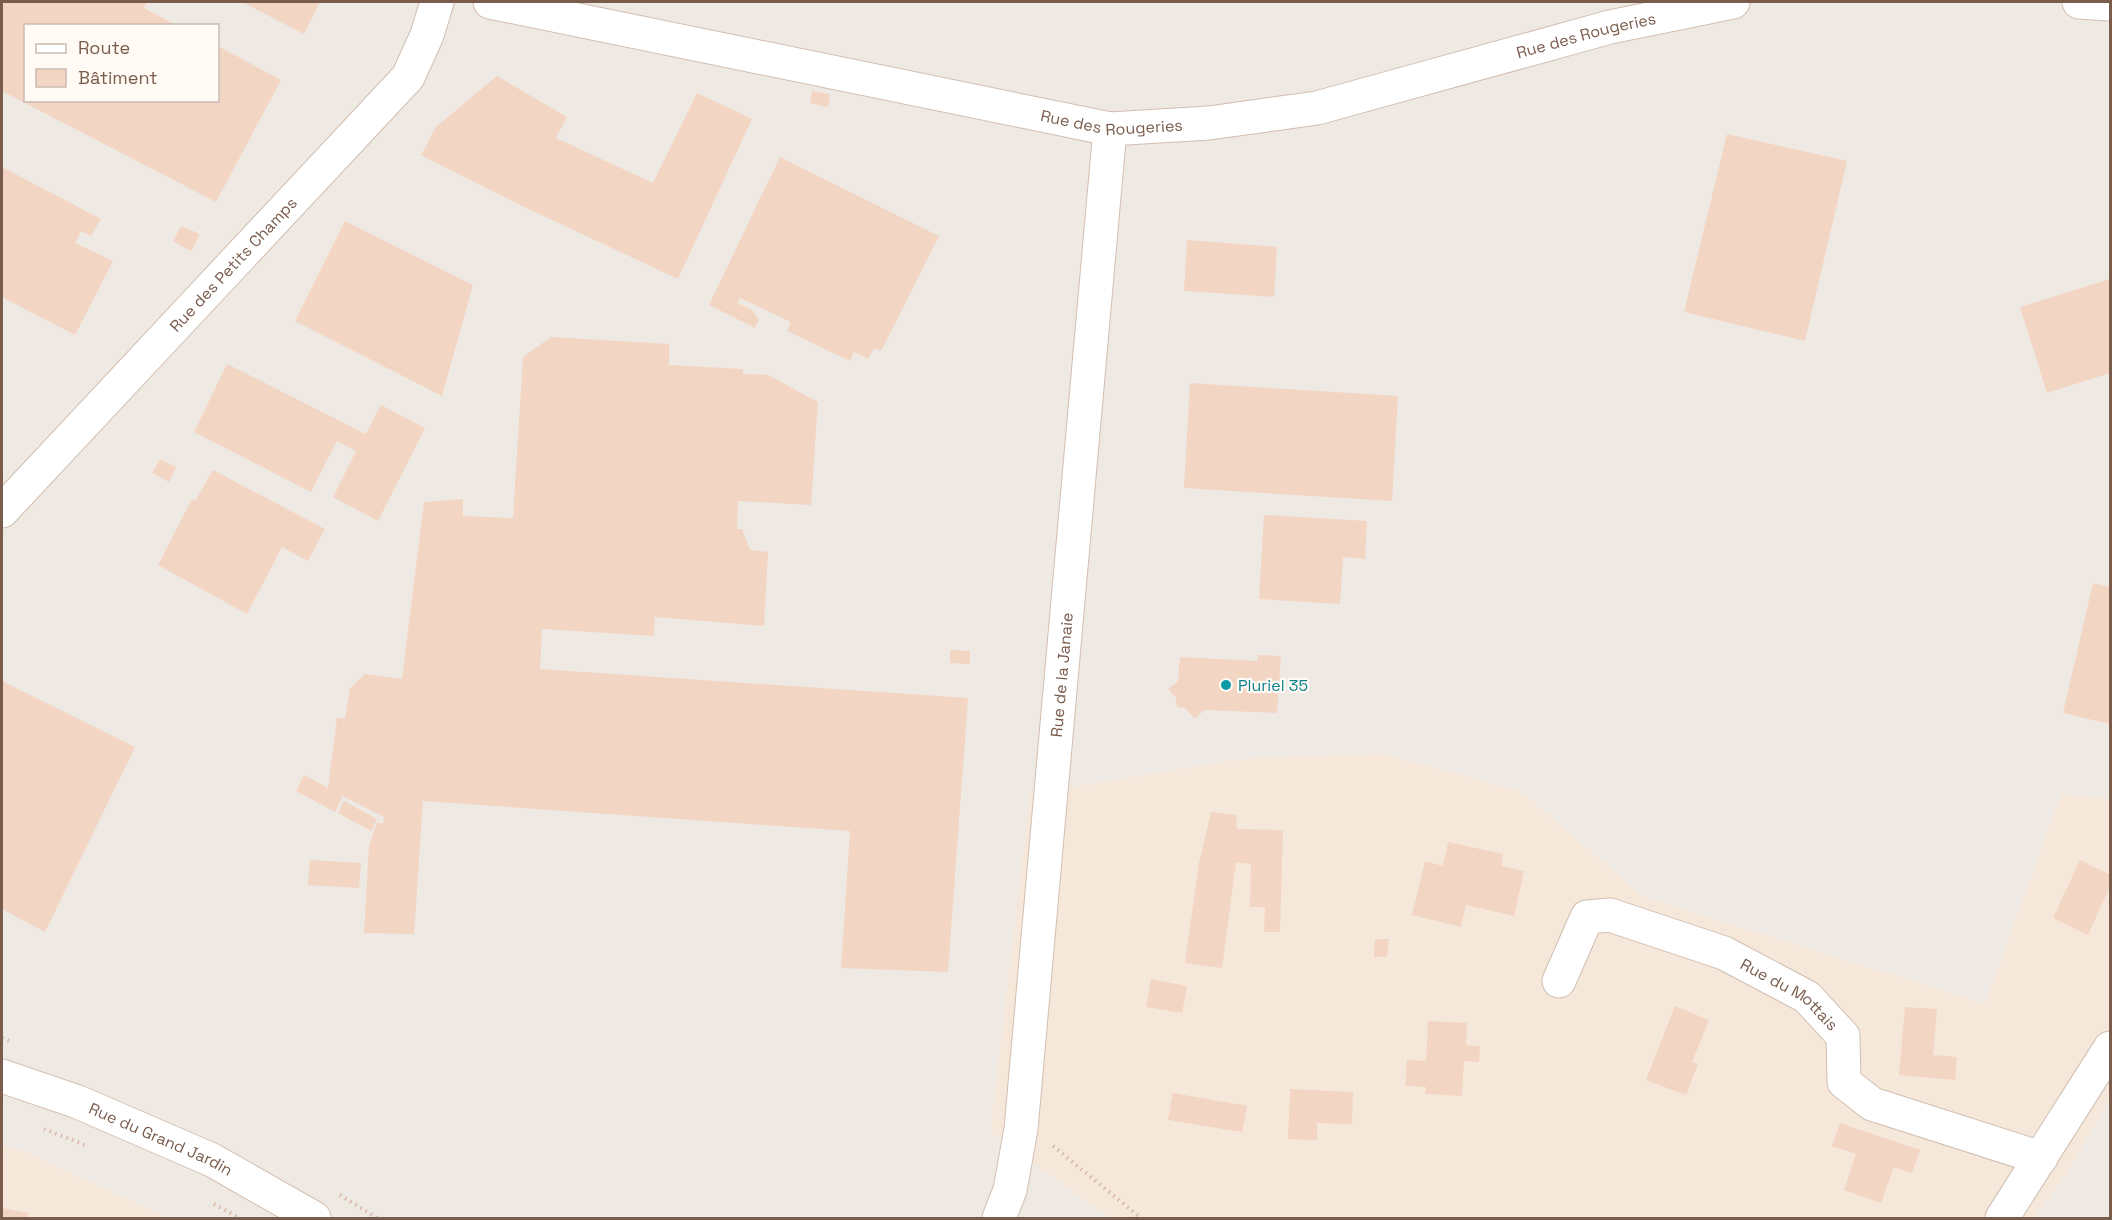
<svg xmlns="http://www.w3.org/2000/svg" width="2112" height="1220" font-family="'Space Grotesk',sans-serif">
  <rect width="100%" height="100%" fill="#fdf6ec"/>
  <g fill="#f5e8da">
    <path d="M1381,753L1521,791L1644,897L1984,1003L2061,794L2110,799V1098L2069,1170L2034,1218H1110L990,1133L1030,794L1240,759Z"/>
    <path d="M2,1145L32,1154L168,1218H2Z"/>
  </g>
  <g fill="#efe9e4" fill-rule="evenodd">
    <path d="M2,2H2110V799L2061,794L1985,1003L1644,897L1521,791L1381,753L1240,759L1030,794L990,1133L1110,1218H168L32,1154L2,1145ZM26,26H218V100H26Z"/>
    <path d="M2110,1098V1218H2034L2069,1170Z"/>
  </g>
  <g fill="#f3d5c3">
    <path d="M2,2H147L144,8L178,26H26V100H218V46L281,80L216,202L2,91Z"/>
    <path d="M242,2H320L304,34Z"/>
    <path d="M497,76L567,117L556,138L653,183L697,93L752,119L678,279L518,204L421,155L436,127Z"/>
    <path d="M812,91L830,94L828,107L810,103Z"/>
    <path d="M1727,134L1847,161L1805,341L1684,312Z"/>
    <path d="M780,157L939,236L881,351L874,348L868,359L854,352L850,361L787,331L791,322L740,298L738,303L752,310L759,319L755,328L709,305Z"/>
    <path d="M2,167L101,219L91,236L81,231L75,243L113,261L75,335L2,297Z"/>
    <path d="M345,221L473,285L442,396L295,321Z"/>
    <path d="M181,226L200,234L191,251L173,241Z"/>
    <path d="M1187,240L1277,247L1274,297L1184,291Z"/>
    <path d="M2110,279V373L2047,393L2020,307Z"/>
    <path d="M551,337L669,344V365L743,369V374L768,375L818,402L811,505L738,501L737,529H742L750,550L768,552L764,626L655,617L654,636L542,629L540,669L968,698L948,972L841,968L850,831L423,801L414,934L364,933L369,846L377,822L383,824L384,817L343,796L335,812L296,791L304,775L328,788L337,718H345L350,688L365,674L402,679L424,502L463,499V516L513,518L523,357Z"/>
    <path d="M227,364L366,434L381,405L425,428L378,521L333,497L356,451L337,441L311,492L194,432Z"/>
    <path d="M1190,383L1398,396L1392,501L1184,488Z"/>
    <path d="M160,459L176,467L169,482L152,473Z"/>
    <path d="M213,470L325,529L308,561L282,547L247,614L158,565L192,499L195,501Z"/>
    <path d="M1264,515L1367,521L1365,559L1343,557L1340,604L1259,599Z"/>
    <path d="M2093,583L2110,587V724L2063,713Z"/>
    <path d="M950,650L970,651V664L950,663Z"/>
    <path d="M1258,655L1281,656L1277,713L1204,710L1195,719L1185,708L1177,707L1176,698L1168,689L1178,681L1180,657L1257,661Z"/>
    <path d="M2,681L135,747L45,932L2,909Z"/>
    <path d="M344,801L377,819L371,831L338,813Z"/>
    <path d="M1211,812L1236,815L1237,829L1283,830L1280,932H1264L1265,907H1250L1251,864L1236,862L1222,968L1185,963L1199,863Z"/>
    <path d="M1448,842L1503,854L1501,866L1524,871L1514,916L1466,905L1461,927L1412,915L1425,861L1443,866Z"/>
    <path d="M310,860L361,863L359,888L308,885Z"/>
    <path d="M2080,860L2110,875V886L2088,935L2053,918Z"/>
    <path d="M1375,939H1389L1387,957H1374Z"/>
    <path d="M1151,979L1187,986L1182,1013L1146,1007Z"/>
    <path d="M1675,1006L1709,1020L1692,1062L1698,1064L1686,1095L1646,1080Z"/>
    <path d="M1905,1007L1937,1009L1933,1055L1957,1057L1955,1080L1899,1075Z"/>
    <path d="M1428,1021L1467,1023L1466,1045L1480,1046L1479,1062L1464,1061L1462,1096L1425,1094L1426,1087L1405,1086L1407,1060L1426,1061Z"/>
    <path d="M1290,1089L1353,1092L1352,1124L1317,1123V1140L1288,1139Z"/>
    <path d="M1173,1093L1247,1106L1242,1132L1168,1120Z"/>
    <path d="M1840,1123L1920,1150L1912,1173L1894,1167L1881,1203L1844,1190L1856,1154L1832,1146Z"/>
    <path d="M2,1208L29,1213L28,1218H2Z"/>
  </g>
  <g fill="none" stroke-linecap="round" stroke-linejoin="round">
    <defs>
      <g id="street">
        <path id="s1" d="M490,2L1110,129L1209,123L1317,108L1610,27L1733,2"/>
        <path d="M2079,2L2110,4"/>
        <path id="s2" d="M2,511L408,77L427,35L437,2"/>
        <path id="s3" d="M1559,981L1587,917L1610,915L1724,953L1807,997L1843,1036L1844,1082L1872,1104L2041,1158"/>
        <path id="s4" d="M999,1218L1010,1190L1021,1129L1110,129"/>
        <path d="M2002,1218L2110,1048"/>
      </g>
      <g id="secondary">
        <path id="s5" d="M2,1076L78,1102L212,1160L314,1218"/>
      </g>
    </defs>
    <use href="#street" stroke="#d1beb0" stroke-width="35"/>
    <use href="#secondary" stroke="#d6c0b0" stroke-width="35"/>
    <g stroke="#d9b8a5" stroke-width="4" stroke-dasharray="1.5 4.5" stroke-linecap="butt">
      <path d="M2,1038L10,1041"/>
      <path d="M44,1129L85,1145"/>
      <path d="M1053,1146L1141,1218"/>
      <path d="M340,1195L377,1218"/>
      <path d="M214,1204L239,1218"/>
    </g>
    <use href="#street" stroke="#fff" stroke-width="33"/>
    <use href="#secondary" stroke="#fff" stroke-width="33"/>
  </g>
  <circle fill="#0f9aa8" stroke="#fffaf3" stroke-width="2" cx="1226" cy="685" r="6"/>
  <g text-anchor="middle" stroke-width="4.5" stroke-linejoin="round" paint-order="stroke">
    <g font-size="16" fill="#7a5c4d" stroke="#fffaf3">
      <text dy="6" stroke="none"><textPath href="#s1" startOffset="1120">Rue des Rougeries</textPath></text>
      <text dy="6" stroke="none"><textPath href="#s1" startOffset="634">Rue des Rougeries</textPath></text>
      <text dy="6" stroke="none"><textPath href="#s2" startOffset="338">Rue des Petits Champs</textPath></text>
      <text dy="6" stroke="none"><textPath href="#s4" startOffset="548">Rue de la Janaie</textPath></text>
      <text dy="6" stroke="none"><textPath href="#s3" startOffset="291">Rue du Mottais</textPath></text>
      <text dy="6" stroke="none"><textPath href="#s5" startOffset="171">Rue du Grand Jardin</textPath></text>
    </g>
    <g font-size="16" fill="#0d838f" stroke="#fffaf3" text-anchor="start">
      <text x="1238" y="691">Pluriel 35</text>
    </g>
  </g>
  <rect width="2112" height="1220" fill="none" stroke="#7a5c4d" stroke-width="6"/>
  <rect x="24" y="24" width="195" height="78" fill="#fffaf3" stroke="#cabbb1" stroke-width="1.5"/>
  <rect x="36" y="44" width="30" height="9" fill="#ffffff" stroke="#cabbb1" stroke-width="1.5"/>
  <text x="78" y="54" font-size="18" fill="#7a5c4d">Route</text>
  <rect x="36" y="69" width="30" height="18" fill="#f3d5c3" stroke="#cabbb1" stroke-width="1.5"/>
  <text x="78" y="84" font-size="18" fill="#7a5c4d">Bâtiment</text>
</svg>
